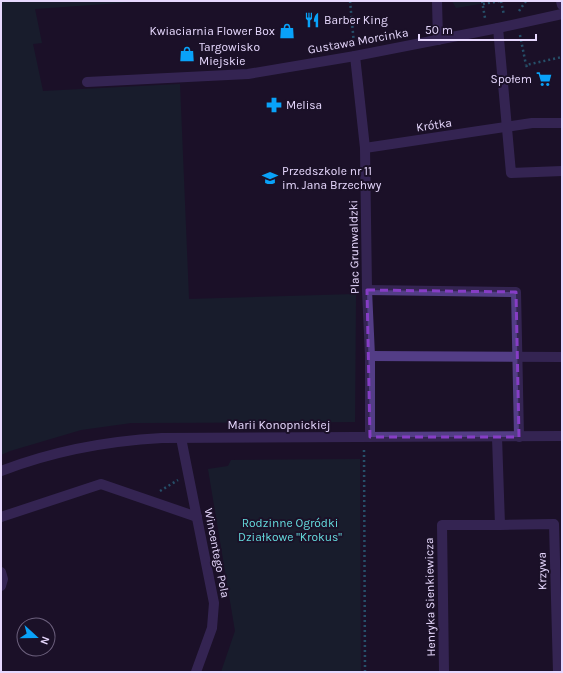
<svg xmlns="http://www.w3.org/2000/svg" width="563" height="673" font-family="Karla,sans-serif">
  <rect width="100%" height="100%" fill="#1b1128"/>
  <g fill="#142b32">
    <path d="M1,1H148L35,9L42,43L33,44L43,91L180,84L189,299L356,294L355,422L131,423L81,430L10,451L1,455Z"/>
    <path d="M452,1H480V4L456,8Z"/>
    <path d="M360,459L361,672H221L235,631L208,469L228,466L231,460Z"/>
  </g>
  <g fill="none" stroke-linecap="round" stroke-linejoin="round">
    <g stroke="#339cb8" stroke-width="2.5" stroke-dasharray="2 3" stroke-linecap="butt">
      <path d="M350,1L354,44"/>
      <path d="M482,1L485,18"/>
      <path d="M501,1L504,15"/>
      <path d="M483,4L500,1"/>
      <path d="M519,11L526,1"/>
      <path d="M520,35L526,65"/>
      <path d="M527,67L526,65L562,57"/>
      <path d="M364,450L365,672"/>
      <path d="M160,491L178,480"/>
    </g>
    <g stroke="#533d86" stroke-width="10">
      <path d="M437,1L438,40"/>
      <path d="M561,1L562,5"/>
      <path d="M498,28L511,173L562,171"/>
      <path d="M355,56L365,148L367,290L370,356V437"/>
      <path d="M87,82L248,74L355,56L498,28L562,14"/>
      <path d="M365,148L532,123H562"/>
      <path d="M367,290L516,292L519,437"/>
      <path d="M370,356L562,357"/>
      <path d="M181,438L214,603L212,628L196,672"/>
      <path d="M1,471C53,451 107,441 162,438L562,436"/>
      <path d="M1,517L101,484L197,517"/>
      <path d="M500,525L554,524L558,672"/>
      <path d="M1,572L3,579L1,586"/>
      <path d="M444,672L442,525H500L497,437"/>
    </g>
  </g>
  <path d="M0 0H563V673H0ZM367,290L516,292L519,437H370Z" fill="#1b1128" fill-opacity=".55" fill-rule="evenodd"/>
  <path fill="none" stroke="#863dc5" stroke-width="3" stroke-dasharray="8 5" stroke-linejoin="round" d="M367,290L516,292L519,437H370Z"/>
  <defs>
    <symbol id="restaurant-bare" viewBox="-9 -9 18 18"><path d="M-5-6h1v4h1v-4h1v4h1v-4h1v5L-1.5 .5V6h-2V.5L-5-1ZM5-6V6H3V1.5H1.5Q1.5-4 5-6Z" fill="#09a2f9" stroke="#1b1128" stroke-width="2.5" paint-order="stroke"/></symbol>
    <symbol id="shop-bare" viewBox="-9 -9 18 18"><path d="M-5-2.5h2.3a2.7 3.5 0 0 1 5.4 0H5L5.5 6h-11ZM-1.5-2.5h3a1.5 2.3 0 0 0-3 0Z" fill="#09a2f9" stroke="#1b1128" stroke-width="2.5" paint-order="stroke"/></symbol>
    <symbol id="supermarket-bare" viewBox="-9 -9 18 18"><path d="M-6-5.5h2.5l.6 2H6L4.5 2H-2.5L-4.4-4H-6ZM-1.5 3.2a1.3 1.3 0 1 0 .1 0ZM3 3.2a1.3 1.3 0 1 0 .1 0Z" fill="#09a2f9" stroke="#1b1128" stroke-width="2.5" paint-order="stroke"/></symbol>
    <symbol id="pharmacy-bare" viewBox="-9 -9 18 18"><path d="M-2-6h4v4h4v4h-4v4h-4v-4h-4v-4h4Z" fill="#09a2f9" stroke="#1b1128" stroke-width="2.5" paint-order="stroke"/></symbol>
    <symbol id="school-bare" viewBox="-9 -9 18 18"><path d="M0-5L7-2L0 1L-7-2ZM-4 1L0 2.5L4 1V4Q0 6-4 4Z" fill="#09a2f9" stroke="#1b1128" stroke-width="2.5" paint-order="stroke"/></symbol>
  </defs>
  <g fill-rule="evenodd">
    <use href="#restaurant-bare" x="301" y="9" width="22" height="22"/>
    <use href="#shop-bare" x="276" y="20" width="22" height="22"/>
    <use href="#shop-bare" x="176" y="43" width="22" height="22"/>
    <use href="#supermarket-bare" x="533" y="68" width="22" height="22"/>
    <use href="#pharmacy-bare" x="263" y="94" width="22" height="22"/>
    <use href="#school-bare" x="259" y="167" width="22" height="22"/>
  </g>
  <g text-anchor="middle" stroke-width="4" stroke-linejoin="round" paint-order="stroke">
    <g font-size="12" fill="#e7d8fe" stroke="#1b1128" text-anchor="start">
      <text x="324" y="24">Barber King</text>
      <text x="275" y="35" text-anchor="end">Kwiaciarnia Flower Box</text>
      <text x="199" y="51">Targowisko<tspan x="199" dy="14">Miejskie</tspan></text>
      <text x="532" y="83" text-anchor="end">Społem</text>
      <text x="286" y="109">Melisa</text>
      <text x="282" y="175">Przedszkole nr 11<tspan x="282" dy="14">im. Jana Brzechwy</tspan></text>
    </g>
    <g font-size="12" fill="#e7d8fe" stroke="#1b1128">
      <text transform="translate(358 41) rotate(-10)" y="4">Gustawa Morcinka</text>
      <text transform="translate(434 125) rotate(-8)" y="4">Krótka</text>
      <text transform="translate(354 247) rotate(-91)" y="4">Plac Grunwaldzki</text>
      <text x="279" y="429">Marii Konopnickiej</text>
      <text transform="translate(217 553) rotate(79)" y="4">Wincentego Pola</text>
      <text transform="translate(542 571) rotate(-91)" y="4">Krzywa</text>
      <text transform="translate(430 597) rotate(-91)" y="4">Henryka Sienkiewicza</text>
    </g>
    <g font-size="12" fill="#65dcde" stroke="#1b1128">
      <text x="290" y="527">Rodzinne Ogródki<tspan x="290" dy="14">Działkowe "Krokus"</tspan></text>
    </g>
  </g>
  <rect width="563" height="673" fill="none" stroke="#e7d8fe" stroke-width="4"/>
  <g transform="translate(36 637) rotate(111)"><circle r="19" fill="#1b1128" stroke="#6d617e"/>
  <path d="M0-3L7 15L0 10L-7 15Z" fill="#09a2f9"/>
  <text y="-6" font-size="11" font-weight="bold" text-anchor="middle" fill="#e7d8fe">N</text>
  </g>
  <path d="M419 34v6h117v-6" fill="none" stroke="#e7d8fe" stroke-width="2"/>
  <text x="425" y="34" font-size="12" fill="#e7d8fe" stroke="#1b1128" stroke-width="3" paint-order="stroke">50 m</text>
</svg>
